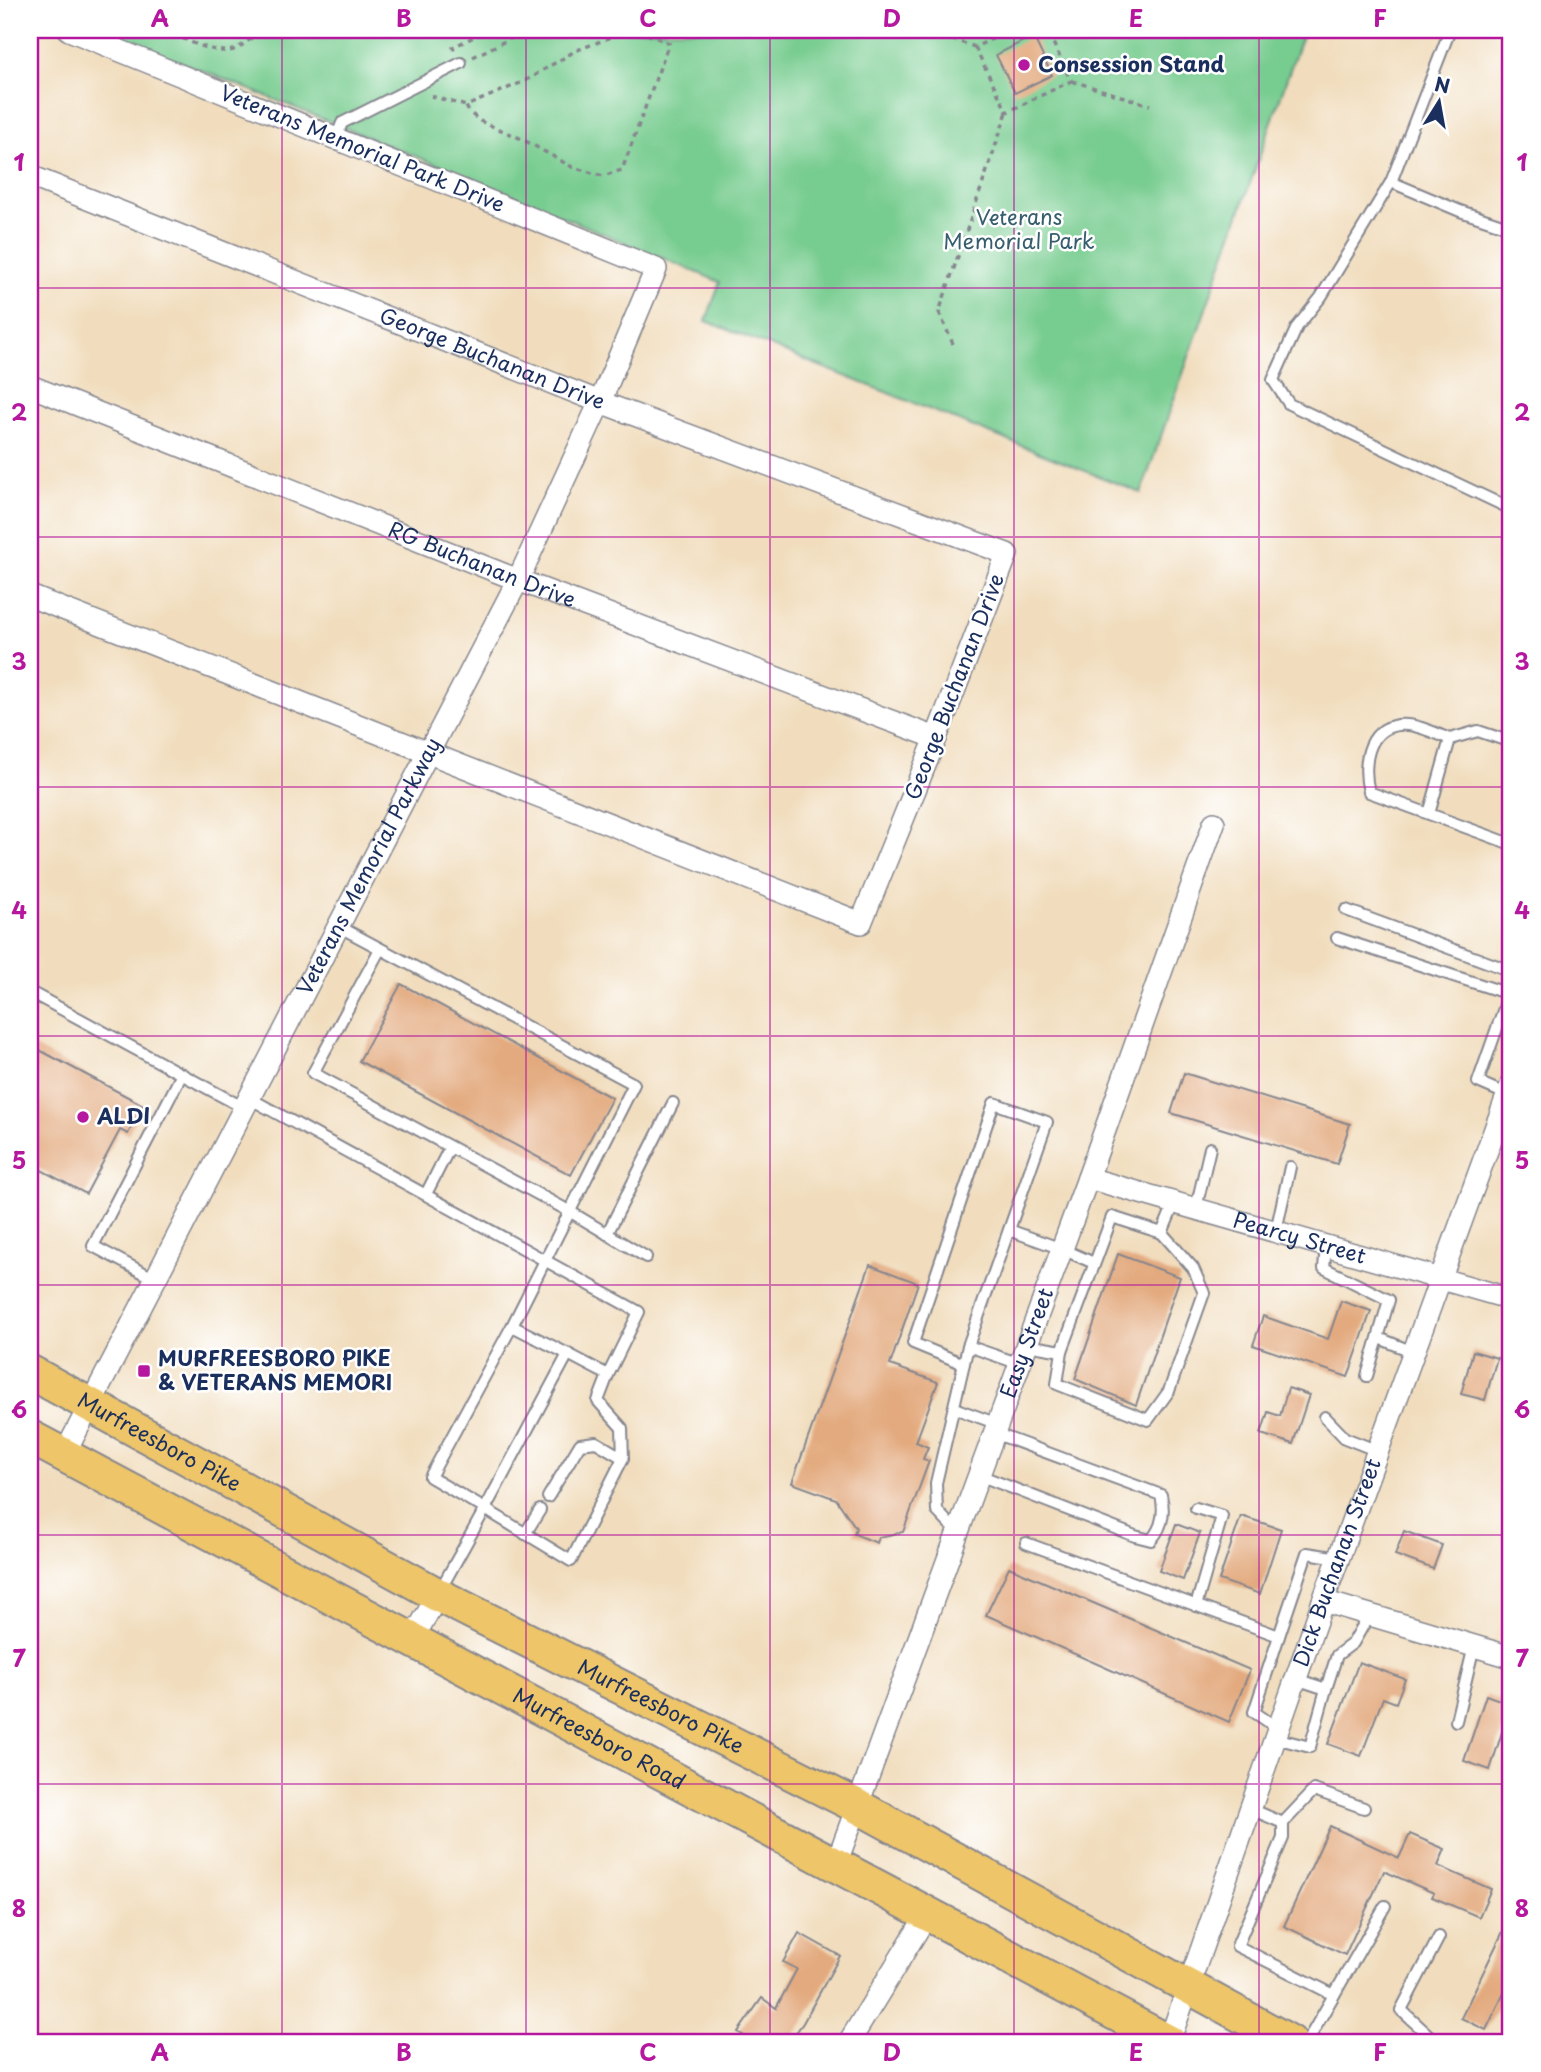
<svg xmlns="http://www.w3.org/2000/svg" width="1541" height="2072" font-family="'Playpen Sans',sans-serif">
  <rect width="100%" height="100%" fill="#fff"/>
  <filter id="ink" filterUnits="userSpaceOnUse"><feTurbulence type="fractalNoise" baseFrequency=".0143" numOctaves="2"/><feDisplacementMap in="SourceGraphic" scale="14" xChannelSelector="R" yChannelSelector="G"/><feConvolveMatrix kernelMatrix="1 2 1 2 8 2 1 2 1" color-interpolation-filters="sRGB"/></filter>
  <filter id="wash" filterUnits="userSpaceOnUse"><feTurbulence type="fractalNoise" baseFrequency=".00686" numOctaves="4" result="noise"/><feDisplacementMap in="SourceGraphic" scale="28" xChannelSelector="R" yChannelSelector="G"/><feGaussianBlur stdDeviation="1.57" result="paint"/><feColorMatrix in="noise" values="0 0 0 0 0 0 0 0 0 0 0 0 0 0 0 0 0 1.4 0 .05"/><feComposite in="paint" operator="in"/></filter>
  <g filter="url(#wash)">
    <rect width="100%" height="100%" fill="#f1ddbd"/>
    <path fill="#77cc8f" stroke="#497e76" stroke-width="2" d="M101,30H1304L1141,493L706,321L720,282L445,168Z"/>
    <g id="blocks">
      <g fill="#e3aa7f">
        <path d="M1033,36L1052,75L1015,93L996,55Z"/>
        <path d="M401,984L612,1098L571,1175L359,1061Z"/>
        <path d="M30,1045L143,1105L128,1134L120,1130L86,1194L30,1164Z"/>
        <path d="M1184,1073L1350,1124L1337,1164L1171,1113Z"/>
        <path d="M1118,1254L1180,1277L1136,1405L1075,1379Z"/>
        <path d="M870,1265L918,1283L890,1365L938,1382L916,1442L928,1447L923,1459L929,1461L903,1532L879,1537L877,1543L854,1534L856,1528L836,1499L792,1483Z"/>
        <path d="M1341,1301L1371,1311L1348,1377L1253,1345L1263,1316L1328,1339Z"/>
        <path d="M1473,1351L1497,1358L1485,1400L1461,1394Z"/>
        <path d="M1288,1388L1309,1395L1293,1444L1261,1434L1268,1412L1280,1416Z"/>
        <path d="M1241,1516L1281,1529L1260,1594L1219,1580Z"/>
        <path d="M1176,1524L1200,1533L1183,1580L1159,1571Z"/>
        <path d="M1404,1531L1442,1545L1433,1569L1395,1555Z"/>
        <path d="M1009,1567L1250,1670L1229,1722L986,1615Z"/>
        <path d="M1359,1662L1405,1679L1396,1703L1383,1698L1361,1756L1328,1744Z"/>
        <path d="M1486,1695L1511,1704L1490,1770L1464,1761Z"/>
        <path d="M1330,1826L1399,1858L1410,1834L1445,1849L1438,1866L1491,1889L1479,1917L1432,1897L1434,1893L1384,1871L1345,1955L1284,1926Z"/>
        <path d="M1511,1915V1979L1486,2030L1461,2018Z"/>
        <path d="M799,1933L840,1956L803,2023L789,2042H753L738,2032L762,1998L776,2008L797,1969L783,1962Z"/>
      </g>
    </g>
  </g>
  <g filter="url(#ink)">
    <use href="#blocks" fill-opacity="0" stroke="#86868e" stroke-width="2"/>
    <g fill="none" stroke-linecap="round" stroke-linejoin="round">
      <defs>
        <g id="service">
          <path d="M1450,30L1391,182L1460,211L1511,228"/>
          <path d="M336,138L342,123L461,63"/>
          <path d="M1391,182L1321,297L1297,327L1273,380L1289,404L1511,509"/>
          <path d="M1450,739L1478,731L1511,742"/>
          <path d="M1429,814L1450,739C1437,734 1421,726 1408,725C1369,721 1361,762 1369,792L1511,844"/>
          <path d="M1346,910L1511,971"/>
          <path d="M338,926L634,1084L512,1326L430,1477L485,1509L568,1354L512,1326"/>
          <path d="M1337,938L1509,994L1478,1082L1508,1095"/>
          <path d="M380,949L313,1073L569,1211L646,1257"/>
          <path d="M30,992L244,1108"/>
          <path d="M249,1098L639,1312L608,1375"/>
          <path d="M426,1194L450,1147"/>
          <path d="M1196,1208L1210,1148"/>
          <path d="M1009,1230L1062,1249L1094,1263"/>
          <path d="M1276,1231L1290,1167"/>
          <path d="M1162,1233L1193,1268L1204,1293L1169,1391L1148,1420L1057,1384L1062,1351L1112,1217L1162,1233L1175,1202"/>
          <path d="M607,1234L673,1103"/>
          <path d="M1326,1246L1324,1268L1389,1300L1367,1376"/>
          <path d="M155,1279L93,1246L182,1074"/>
          <path d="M1379,1338L1413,1352"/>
          <path d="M1027,1345L1062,1351"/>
          <path d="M968,1346L1020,1364"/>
          <path d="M954,1408L998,1424"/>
          <path d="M1325,1417L1345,1438L1378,1451"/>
          <path d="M979,1475L1135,1536L1151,1540C1163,1527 1165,1512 1161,1495L994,1433"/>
          <path d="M548,1497L580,1444L596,1442L623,1458"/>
          <path d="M1196,1508L1222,1516L1196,1606"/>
          <path d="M958,1533L937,1511L936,1483L968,1346L1047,1122L994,1103L913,1343L964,1364"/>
          <path d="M525,1534L540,1510"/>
          <path d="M1026,1543L1279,1636L1254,1712L1279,1729"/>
          <path d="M439,1592L485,1509L571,1561L623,1458L622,1428L598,1401L608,1375L568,1354"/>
          <path d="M1279,1636L1307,1553L1339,1558"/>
          <path d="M1326,1689L1337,1655L1353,1643L1369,1615"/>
          <path d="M1456,1721L1474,1646"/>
          <path d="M1275,1738L1310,1747L1326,1689L1296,1679"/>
          <path d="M1251,1809L1283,1823V1838L1237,1946L1334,1995"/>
          <path d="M1283,1823L1314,1790L1364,1808"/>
          <path d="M1307,2042L1385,1906"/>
          <path d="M1436,2042L1401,2010L1439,1937"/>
        </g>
        <g id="minor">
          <path id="s1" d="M30,176L600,402L1007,554L936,738L861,923L30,596"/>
          <path id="s2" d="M30,386L518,580L936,738"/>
          <path id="s3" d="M1088,1178L1511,1299"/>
          <path id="s4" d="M64,1455L518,580L600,402L656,269L69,30"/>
          <path d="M1323,1601L1511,1657"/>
          <path d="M412,1640L438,1595"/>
          <path id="s5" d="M836,1864L1088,1178L1214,823"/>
          <path d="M849,2042L928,1913"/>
          <path id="s6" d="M1169,2042L1323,1601L1511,1085"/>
        </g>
        <g id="primary">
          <path id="s7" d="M30,1372L438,1595L857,1806L1290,2042"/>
          <path id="s8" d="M30,1437L1169,2042"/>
        </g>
      </defs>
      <use href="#service" stroke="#86868e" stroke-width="14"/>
      <use href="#minor" stroke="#86868e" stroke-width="24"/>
      <use href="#primary" stroke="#86868e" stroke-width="37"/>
      <g stroke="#86868e" stroke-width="3.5" stroke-dasharray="5 5" stroke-linecap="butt">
        <path d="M164,30C183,38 207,52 228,51C240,50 252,37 261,30"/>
        <path d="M923,30L975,47L1011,30"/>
        <path d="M627,31L647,34L669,43L622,170L603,176L572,167L522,139L480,121L469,112L466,106L525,81L575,51Z"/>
        <path d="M975,47L1007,112L1071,81L1047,30"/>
        <path d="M454,50L453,47L488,30"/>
        <path d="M473,57L527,30"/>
        <path d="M1072,81L1150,105"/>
        <path d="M431,96L466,106"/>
        <path d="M953,344L939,312L1007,112"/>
      </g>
      <use href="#service" stroke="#fff" stroke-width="10"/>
      <use href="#minor" stroke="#fff" stroke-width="21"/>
      <use href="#primary" stroke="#eec569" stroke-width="33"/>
    </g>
  </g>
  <path fill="none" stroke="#b5179e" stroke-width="2" stroke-opacity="0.55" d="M282,30V2042M526,30V2042M770,30V2042M1014,30V2042M1259,30V2042M30,288H1511M30,537H1511M30,787H1511M30,1036H1511M30,1285H1511M30,1535H1511M30,1784H1511"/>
  <g fill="#b5179e" stroke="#fff" stroke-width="2.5">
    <circle cx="1024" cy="65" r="7"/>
    <circle cx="83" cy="1117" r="7"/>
    <rect x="137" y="1364" width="14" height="14" rx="3.5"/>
  </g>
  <g text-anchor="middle" stroke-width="5" stroke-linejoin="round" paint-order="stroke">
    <g font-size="21" font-weight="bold" fill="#1b2f5e" stroke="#fff" text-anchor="start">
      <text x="1038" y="72">Consession Stand</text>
      <text x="97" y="1124">ALDI</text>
      <text x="158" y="1366">MURFREESBORO PIKE<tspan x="158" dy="24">&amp; VETERANS MEMORI</tspan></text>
    </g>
    <g font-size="21" fill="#1b2f5e" stroke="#fff">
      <text transform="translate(362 149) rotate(22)" y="7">Veterans Memorial Park Drive</text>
      <text dy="7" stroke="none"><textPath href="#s1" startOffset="497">George Buchanan Drive</textPath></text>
      <text dy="7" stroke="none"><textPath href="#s2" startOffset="486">RG Buchanan Drive</textPath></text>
      <text transform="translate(955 687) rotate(-69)" y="7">George Buchanan Drive</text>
      <text dy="7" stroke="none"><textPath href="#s4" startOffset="663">Veterans Memorial Parkway</textPath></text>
      <text dy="7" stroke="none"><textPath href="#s3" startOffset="220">Pearcy Street</textPath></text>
      <text dy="7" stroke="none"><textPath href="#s5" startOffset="555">Easy Street</textPath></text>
      <text dy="7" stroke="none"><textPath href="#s7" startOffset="147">Murfreesboro Pike</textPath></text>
      <text dy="7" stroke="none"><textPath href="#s6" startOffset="508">Dick Buchanan Street</textPath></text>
      <text dy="7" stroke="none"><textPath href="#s7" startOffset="714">Murfreesboro Pike</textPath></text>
      <text dy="7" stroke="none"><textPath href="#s8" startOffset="644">Murfreesboro Road</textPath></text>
    </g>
    <g font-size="21" fill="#375e6d" stroke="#fff">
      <text x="1019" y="225">Veterans<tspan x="1019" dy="24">Memorial Park</tspan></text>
    </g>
  </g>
  <rect width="1541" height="2072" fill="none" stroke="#fff" stroke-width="77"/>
  <g transform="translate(1439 102) rotate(11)" stroke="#ffffff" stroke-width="5" paint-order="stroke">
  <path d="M0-5L12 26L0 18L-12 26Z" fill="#1b2f5e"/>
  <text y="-10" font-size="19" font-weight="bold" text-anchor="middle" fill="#1b2f5e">N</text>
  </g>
  <rect x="38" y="38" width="1464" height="1996" fill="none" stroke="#b5179e" stroke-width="2.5"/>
  <g font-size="23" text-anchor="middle" font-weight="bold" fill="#b5179e">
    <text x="160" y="27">A</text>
    <text x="404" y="27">B</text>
    <text x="648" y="27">C</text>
    <text x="892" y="27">D</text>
    <text x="1136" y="27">E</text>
    <text x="1380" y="27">F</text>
    <text x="19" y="171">1</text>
    <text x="1522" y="171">1</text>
    <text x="19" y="421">2</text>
    <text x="1522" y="421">2</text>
    <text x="19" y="670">3</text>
    <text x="1522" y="670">3</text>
    <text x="19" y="919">4</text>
    <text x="1522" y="919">4</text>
    <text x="19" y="1169">5</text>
    <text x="1522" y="1169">5</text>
    <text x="19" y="1418">6</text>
    <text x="1522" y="1418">6</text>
    <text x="19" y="1667">7</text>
    <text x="1522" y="1667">7</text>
    <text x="19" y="1917">8</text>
    <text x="1522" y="1917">8</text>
    <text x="160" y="2061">A</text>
    <text x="404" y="2061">B</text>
    <text x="648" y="2061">C</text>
    <text x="892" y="2061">D</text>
    <text x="1136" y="2061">E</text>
    <text x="1380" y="2061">F</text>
  </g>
</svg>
